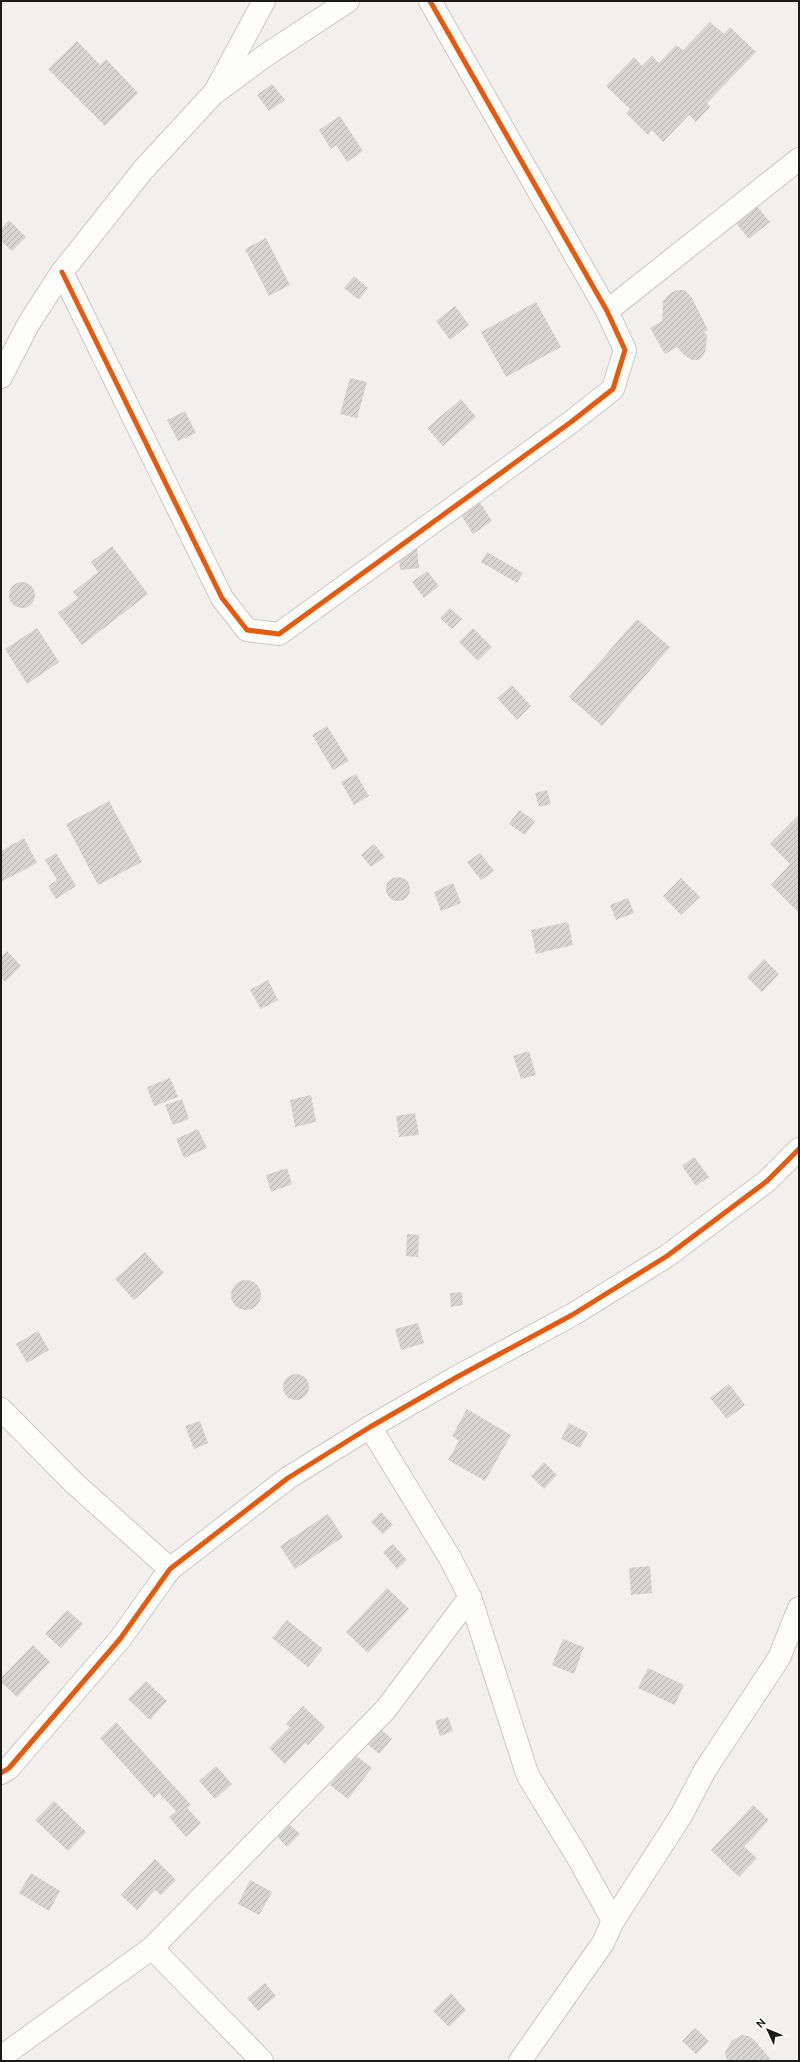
<svg xmlns="http://www.w3.org/2000/svg" width="800" height="2062" font-family="Ubuntu,sans-serif">
  <defs>
    <pattern id="building-hatch" width="6" height="6" patternUnits="userSpaceOnUse"><rect width="6" height="6" fill="#d6d5d4"/><path d="M-1 1l2-2M0 6l6-6M5 7l2-2" fill="none" stroke="#b7b6b5"/></pattern>
  </defs>
  <rect width="100%" height="100%" fill="#f2efed"/>
  <g fill="url(#building-hatch)">
    <path d="M710,22L724,34L730,27L756,52L707,103L710,107L696,122L689,115L663,142L652,130L648,135L626,113L630,109L606,86L634,57L642,66L652,56L659,63L676,45L683,50Z"/>
    <path d="M77,41L100,65L106,59L138,93L105,126L48,69Z"/>
    <path d="M272,84L285,100L269,111L257,95Z"/>
    <path d="M340,116L363,151L347,162L336,145L331,149L319,130Z"/>
    <path d="M755,204L770,222L749,239L735,222Z"/>
    <path d="M9,220L26,237L12,251L1,241V229Z"/>
    <path d="M266,238L290,285L269,296L245,249Z"/>
    <path d="M354,276L368,288L359,300L344,288Z"/>
    <path d="M677,290H685L692,298L708,330L704,332L707,336L706,348L704,355L699,360H692L683,354L677,347L665,354L650,328L662,321L663,301L670,293Z"/>
    <path d="M536,302L561,347L506,377L481,332Z"/>
    <path d="M455,306L469,325L450,340L436,321Z"/>
    <path d="M350,378L367,382L357,418L340,414Z"/>
    <path d="M461,399L476,417L443,446L427,428Z"/>
    <path d="M185,411L196,433L178,441L167,420Z"/>
    <path d="M475,495L492,521L473,534L456,507Z"/>
    <path d="M112,546L148,594L82,645L58,613L78,598L73,592L98,572L91,562Z"/>
    <path d="M417,549L419,568L400,570L398,551Z"/>
    <path d="M487,552L523,573L517,583L481,562Z"/>
    <path d="M427,571L439,586L424,598L412,582Z"/>
    <circle cx="22" cy="595" r="13"/>
    <path d="M450,608L462,619L452,629L440,618Z"/>
    <path d="M637,619L670,647L602,726L569,697Z"/>
    <path d="M37,628L59,662L27,684L5,649Z"/>
    <path d="M473,628L492,647L478,661L459,642Z"/>
    <path d="M512,685L531,706L517,720L497,698Z"/>
    <path d="M327,726L349,761L333,770L312,735Z"/>
    <path d="M356,774L369,796L354,805L341,782Z"/>
    <path d="M547,790L551,804L539,807L535,793Z"/>
    <path d="M109,801L142,862L98,885L66,824Z"/>
    <path d="M519,810L535,821L525,835L509,824Z"/>
    <path d="M799,815V913L771,885L790,864L770,844Z"/>
    <path d="M24,838L37,863L1,882V851Z"/>
    <path d="M374,844L385,857L371,867L361,855Z"/>
    <path d="M56,853L76,886L56,899L48,886L57,880L45,860Z"/>
    <path d="M480,853L494,871L481,880L467,862Z"/>
    <circle cx="398" cy="889" r="12"/>
    <path d="M681,878L700,897L681,915L663,896Z"/>
    <path d="M453,883L461,903L441,911L434,892Z"/>
    <path d="M628,898L634,913L616,920L610,905Z"/>
    <path d="M568,922L573,945L536,954L531,930Z"/>
    <path d="M7,951L21,966L5,982L1,978V957Z"/>
    <path d="M764,959L779,974L762,992L747,977Z"/>
    <path d="M268,980L278,1000L261,1009L250,990Z"/>
    <path d="M529,1051L536,1075L521,1079L513,1056Z"/>
    <path d="M170,1078L178,1097L154,1106L147,1087Z"/>
    <path d="M311,1095L316,1122L295,1127L290,1100Z"/>
    <path d="M182,1099L189,1119L173,1125L165,1105Z"/>
    <path d="M415,1113L419,1135L399,1137L396,1116Z"/>
    <path d="M198,1129L207,1148L184,1158L176,1139Z"/>
    <path d="M694,1157L709,1177L696,1186L682,1166Z"/>
    <path d="M287,1168L292,1184L271,1192L266,1175Z"/>
    <path d="M407,1234L419,1235L418,1257L406,1256Z"/>
    <path d="M145,1252L164,1273L134,1300L115,1279Z"/>
    <circle cx="246" cy="1295" r="15"/>
    <path d="M462,1292L463,1305L451,1307L450,1293Z"/>
    <path d="M418,1323L424,1343L401,1350L395,1329Z"/>
    <path d="M38,1331L49,1350L27,1363L16,1344Z"/>
    <circle cx="296" cy="1387" r="13"/>
    <path d="M729,1384L745,1405L727,1419L710,1398Z"/>
    <path d="M467,1409L511,1435L485,1481L448,1460L459,1441L452,1436Z"/>
    <path d="M200,1421L208,1443L194,1449L185,1426Z"/>
    <path d="M569,1423L588,1433L580,1448L561,1439Z"/>
    <path d="M544,1462L557,1475L544,1489L531,1476Z"/>
    <path d="M381,1512L393,1525L383,1534L371,1522Z"/>
    <path d="M328,1514L343,1537L295,1569L280,1546Z"/>
    <path d="M393,1544L407,1560L397,1569L383,1552Z"/>
    <path d="M650,1566L652,1593L631,1595L629,1568Z"/>
    <path d="M387,1588L409,1609L368,1653L346,1632Z"/>
    <path d="M67,1610L83,1624L61,1648L45,1634Z"/>
    <path d="M287,1620L323,1649L308,1667L272,1638Z"/>
    <path d="M563,1639L584,1647L574,1674L552,1665Z"/>
    <path d="M33,1645L50,1662L17,1697L1,1682V1678Z"/>
    <path d="M648,1668L684,1685L675,1705L638,1688Z"/>
    <path d="M146,1681L167,1701L150,1720L128,1699Z"/>
    <path d="M303,1706L325,1727L308,1745L305,1743L285,1764L269,1748L290,1727L286,1724Z"/>
    <path d="M448,1717L453,1731L440,1736L435,1721Z"/>
    <path d="M116,1722L191,1805L187,1808L201,1823L186,1837L169,1817L176,1811L159,1793L154,1798L100,1738Z"/>
    <path d="M377,1726L392,1739L379,1754L364,1741Z"/>
    <path d="M354,1754L372,1768L348,1799L330,1785Z"/>
    <path d="M216,1766L232,1784L215,1799L199,1781Z"/>
    <path d="M54,1801L86,1832L68,1851L35,1820Z"/>
    <path d="M753,1805L769,1820L744,1847L757,1858L739,1877L711,1850Z"/>
    <path d="M288,1823L300,1834L287,1847L276,1835Z"/>
    <path d="M155,1859L176,1880L161,1895L155,1890L137,1910L121,1895Z"/>
    <path d="M31,1873L60,1891L49,1911L19,1893Z"/>
    <path d="M250,1880L272,1892L259,1915L238,1904Z"/>
    <path d="M265,1983L276,1996L258,2011L247,1998Z"/>
    <path d="M451,1993L466,2010L449,2027L433,2011Z"/>
    <path d="M695,2028L709,2041L696,2054L682,2041Z"/>
    <path d="M742,2035L749,2036L755,2041L772,2061H727L725,2053L731,2041Z"/>
  </g>
  <g fill="none" stroke-linecap="round" stroke-linejoin="round">
    <defs>
      <g id="minor">
        <path d="M217,88L264,1"/>
        <path d="M62,272L222,598L247,630L279,634L571,422L613,389L625,350L607,311L430,1"/>
        <path d="M607,311L799,159"/>
        <path d="M1,377L29,323L62,272L143,170L213,94L269,53L348,1"/>
        <path d="M1,1409L74,1483L170,1569"/>
        <path d="M470,1597L528,1776L577,1856L613,1921L682,1814L705,1770L779,1658L799,1608"/>
        <path d="M1,1773L9,1768L120,1639L170,1569L288,1478L370,1427L457,1377L572,1315L667,1256L767,1181L799,1149"/>
        <path d="M152,1948L262,2061"/>
        <path d="M1,2057L152,1948L386,1709L470,1597L450,1558L370,1427"/>
        <path d="M520,2061L603,1943L613,1921"/>
      </g>
    </defs>
    <use href="#minor" stroke="#cac8c6" stroke-width="24"/>
    <use href="#minor" stroke="#fdfdfc" stroke-width="22"/>
    <defs>
      <g id="cycleway">
        <path d="M62,272L222,598L247,630L279,634L571,422L613,389L625,350L607,311L430,1"/>
        <path d="M1,1773L9,1768L120,1639L170,1569L288,1478L370,1427L457,1377L572,1315L667,1256L767,1181L799,1149"/>
      </g>
    </defs>
    <use href="#cycleway" stroke="#fff" stroke-width="8"/>
    <use href="#cycleway" stroke="#e8590c" stroke-width="5"/>
  </g>
  <rect width="800" height="2062" fill="none" stroke="#1b1a19" stroke-width="4"/>
  <g transform="translate(768 2030) rotate(314)" stroke="#ffffff" stroke-width="3" paint-order="stroke">
  <path d="M0-3L7 15L0 10L-7 15Z" fill="#1b1a19"/>
  <text y="-6" font-size="11" font-weight="bold" text-anchor="middle" fill="#1b1a19">N</text>
  </g>
</svg>
